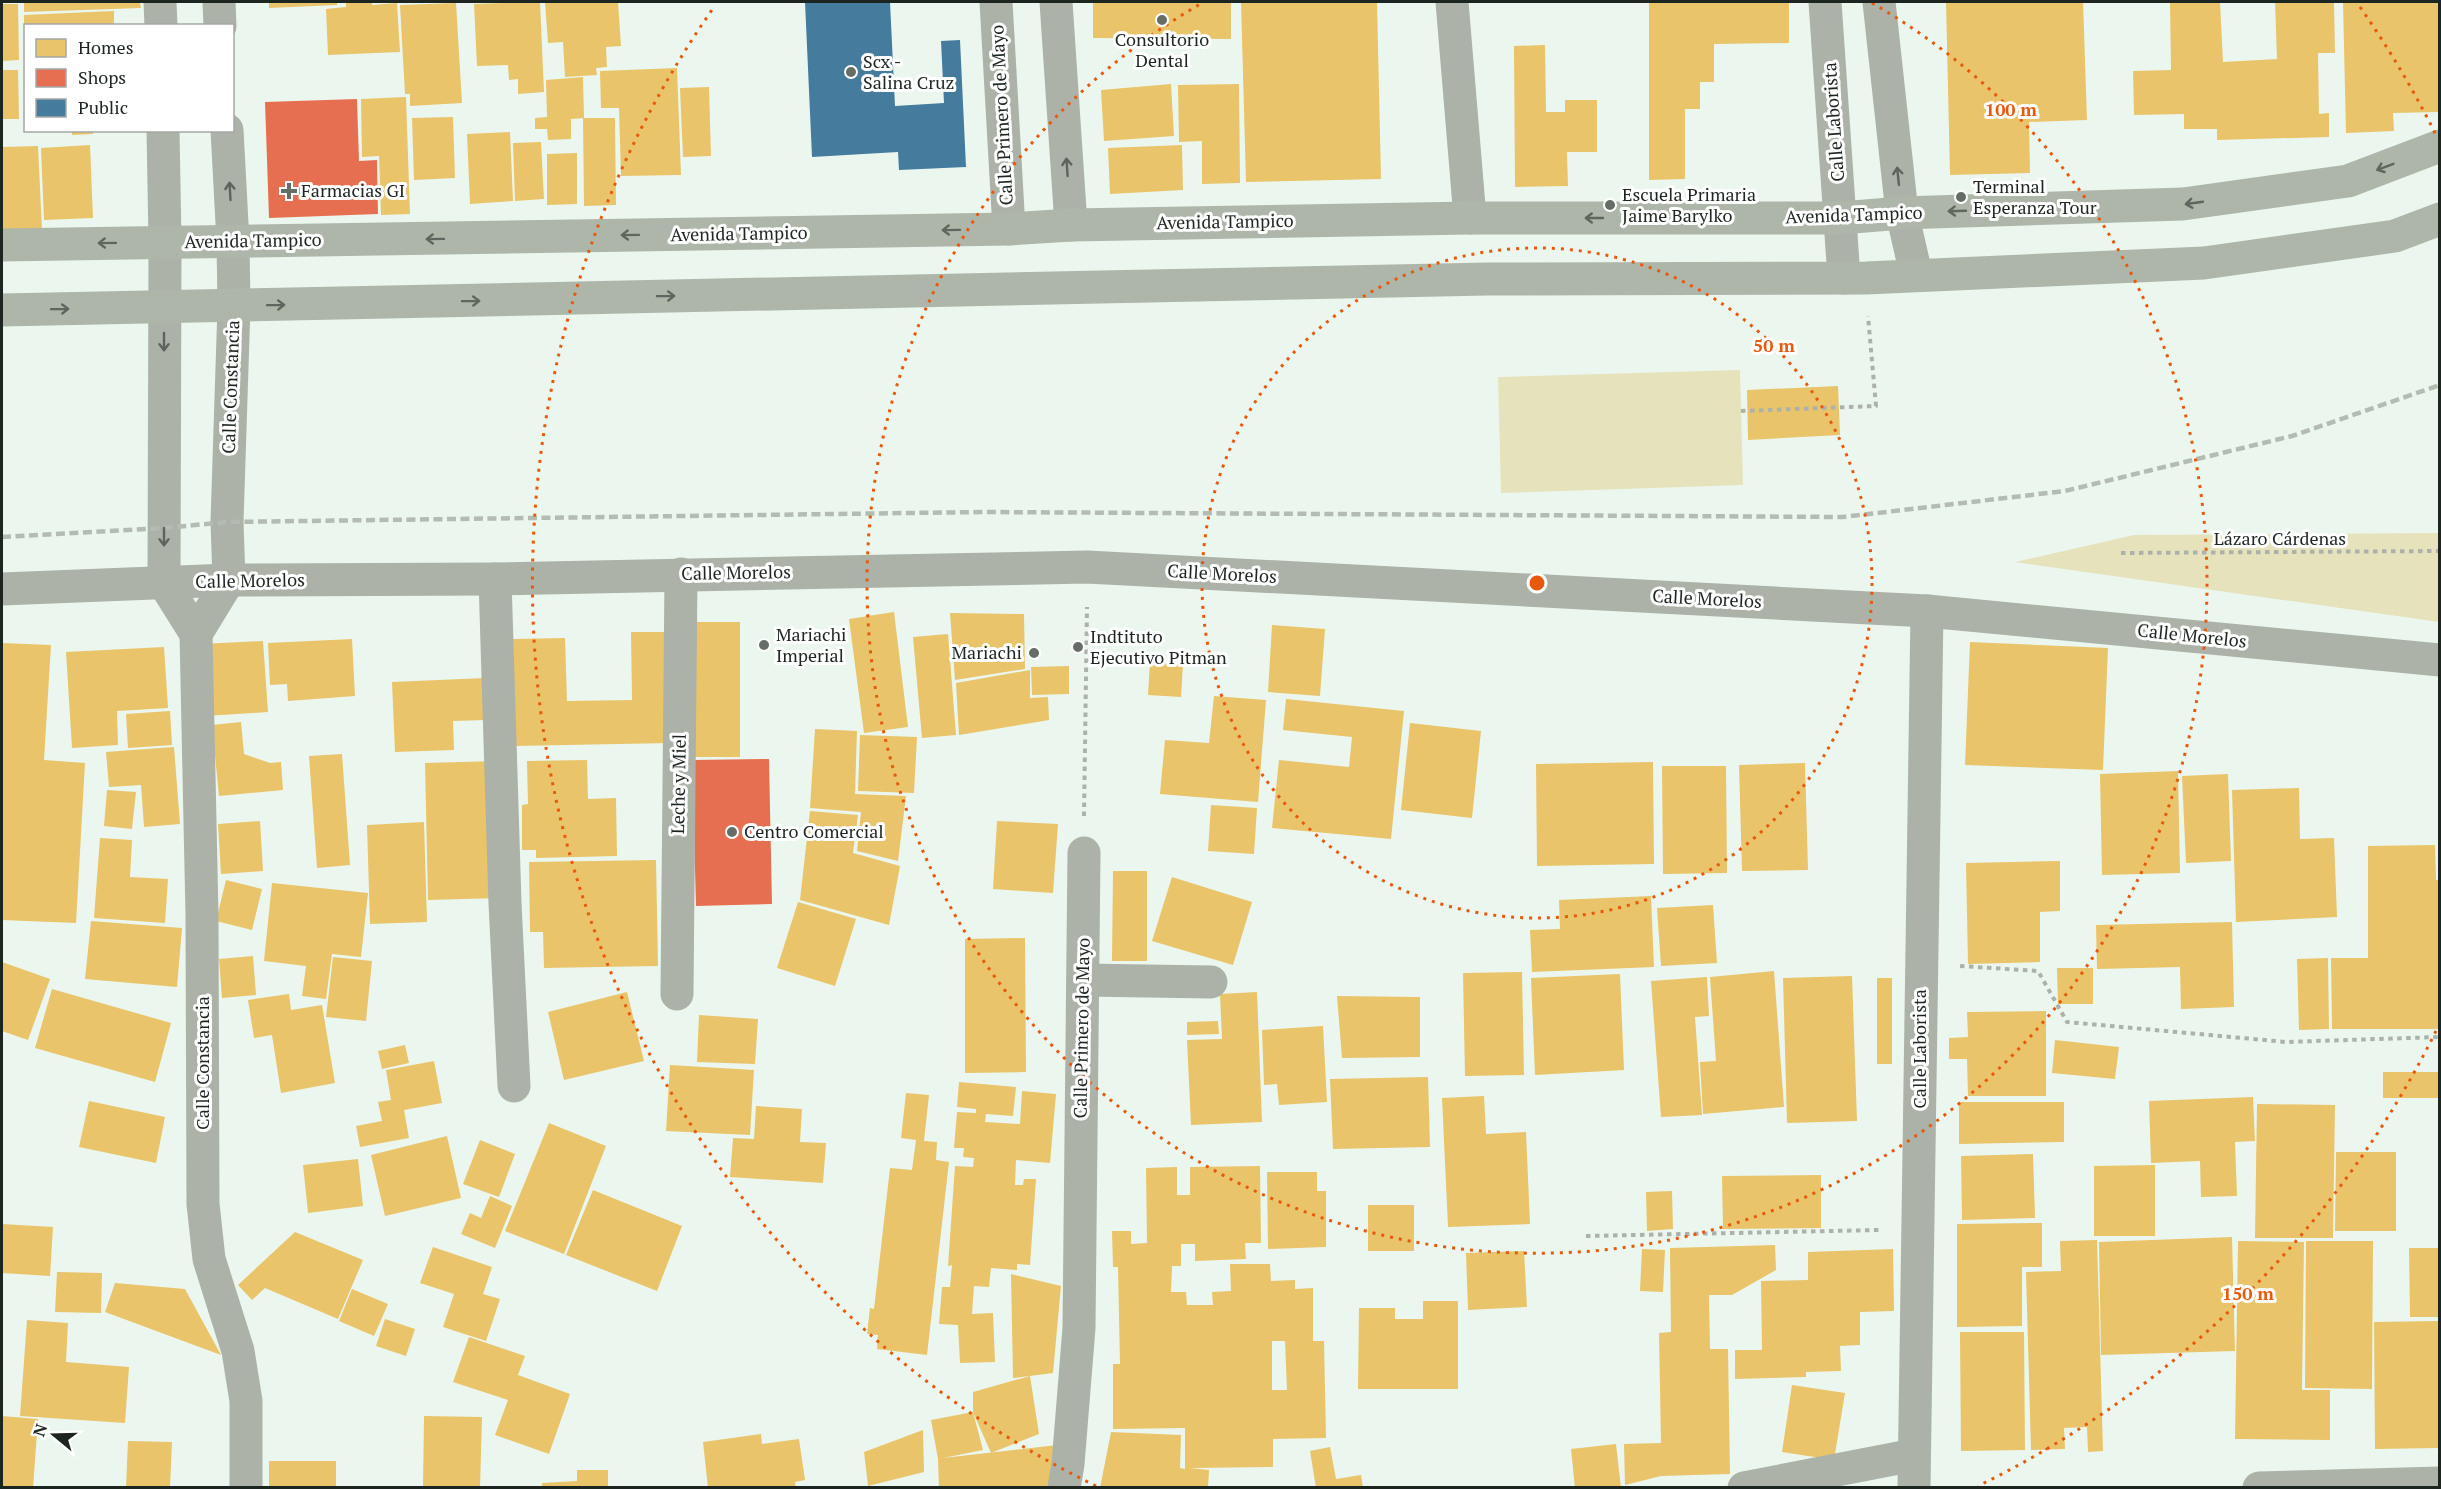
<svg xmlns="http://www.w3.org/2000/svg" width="2441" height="1489" font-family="'PT Serif',serif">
  <rect width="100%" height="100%" fill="#ebf7ee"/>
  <g fill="#e6e2bc">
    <path d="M1740,370L1743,485L1501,493L1498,377Z"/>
    <path d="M2439,533V622L2015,562L2134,535Z"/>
  </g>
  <g fill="#e9c46a" fill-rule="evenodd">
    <path d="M24,2H140L141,8L24,12Z"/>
    <path d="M269,2H337V5L269,8Z"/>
    <path d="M346,2H372V5L397,3L400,52L328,55L326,9L346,7Z"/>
    <path d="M537,2H540L544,92L518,94V79L509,80L508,65L477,66L474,4Z"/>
    <path d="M545,2H618L621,46L606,47L607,67L596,68L597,75L565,77L563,42L548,43Z"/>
    <path d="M1093,2H1231V39L1093,38Z"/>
    <path d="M1241,2H1377L1381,179L1246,182Z"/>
    <path d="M1649,2H1789V43L1714,44V82H1700V109H1685V179L1649,180Z"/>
    <path d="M1946,2H2083L2087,120L2029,122L2030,173L1950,175Z"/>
    <path d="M2170,2H2220L2223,62L2277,59L2275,2H2334L2335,53H2318L2319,114L2329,113V137L2217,140V129H2184V114L2134,115L2133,71L2171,70Z"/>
    <path d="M2343,2H2439V112L2393,113L2394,131L2346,133Z"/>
    <path d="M456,3L462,103L410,106V94H405L400,5Z"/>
    <path d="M2,4H18L19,60L2,61Z"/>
    <path d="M114,11V26H24V15Z"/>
    <path d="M1545,45L1546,112H1565V100H1597V152H1567L1568,186L1515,187L1514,46Z"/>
    <path d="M677,68L681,175L621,176L619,108H601L600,71Z"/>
    <path d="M2,70H18L19,119H2Z"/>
    <path d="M583,77L584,118L571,119V139L548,140L547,129H535V118L547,117L546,80Z"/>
    <path d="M1171,84L1174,136L1104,141L1101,90Z"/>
    <path d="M1239,84L1240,183L1202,184V141L1179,142L1178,85Z"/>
    <path d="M709,87L711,156L683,157L680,88Z"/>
    <path d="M406,97L410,214L381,215L379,156L362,157L361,99Z"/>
    <path d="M453,117L455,178L414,180L412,118Z"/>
    <path d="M583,118H615L616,205L584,206Z"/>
    <path d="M72,130H92L93,134L72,135Z"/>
    <path d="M510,132L513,201L470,204L467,134Z"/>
    <path d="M541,142L544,199L515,201L513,143Z"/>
    <path d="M90,145L93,218L44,220L41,148Z"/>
    <path d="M1182,145L1183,190L1110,194L1108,148Z"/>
    <path d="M38,146L42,230L2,232V147Z"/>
    <path d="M577,153V204L547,205V154Z"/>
    <path d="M1838,386L1840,435L1748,440L1747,390Z"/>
    <path d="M894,612L908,727L864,733L849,619Z"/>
    <path d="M950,613L1024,614L1025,669L955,680Z"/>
    <path d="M694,622H740V757H693Z"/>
    <path d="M1272,625L1325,629L1320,696L1268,692Z"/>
    <path d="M631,632H669L671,743L514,746L513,639L565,638L567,701L632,700Z"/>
    <path d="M948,634L956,735L922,738L913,637Z"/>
    <path d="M352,639L355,696L288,701L287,684L270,685L268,643Z"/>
    <path d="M263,641L268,712L206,716L201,644Z"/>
    <path d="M1970,642L2108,648L2103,770L1965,765Z"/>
    <path d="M2,643L51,645L44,760L85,763L76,923L2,920Z"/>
    <path d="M164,647L168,708L117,711L118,745L72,748L66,652Z"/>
    <path d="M1150,662L1183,664L1181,697L1148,695Z"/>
    <path d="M1069,666V694L1032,695L1031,667Z"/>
    <path d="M1030,670V698L1048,697L1049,720L959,735L956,683Z"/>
    <path d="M485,678L486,720L453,721L454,750L395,752L392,682Z"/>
    <path d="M1214,696L1266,700L1258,802L1160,794L1165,740L1209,743Z"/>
    <path d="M1286,699L1404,711L1391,839L1272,828L1279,760L1349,767L1352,737L1283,730Z"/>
    <path d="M170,711L172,745L128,748L126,714Z"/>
    <path d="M241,722L244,754L270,763L281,762L283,790L219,796L212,725Z"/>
    <path d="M1410,723L1481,731L1472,818L1401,810Z"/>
    <path d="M815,729L857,731L855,794L906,796L898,861L857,851L861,812L810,808Z"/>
    <path d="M860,735L917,737L914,793L858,791Z"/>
    <path d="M174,747L180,824L144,827L141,785L109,787L106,752Z"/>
    <path d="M342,754L350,865L317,868L309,756Z"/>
    <path d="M587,760L588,799L616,798L617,856L536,858V850H522V805L528,804L527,761Z"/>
    <path d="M497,761L500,898L428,900L425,763Z"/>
    <path d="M1653,762L1654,864L1537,866L1536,764Z"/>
    <path d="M1805,763L1808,870L1742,871L1739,765Z"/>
    <path d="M1662,766H1726L1727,873L1663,874Z"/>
    <path d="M2178,771L2180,873L2102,875L2100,774Z"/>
    <path d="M2228,774L2231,861L2186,863L2182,776Z"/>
    <path d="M2299,788L2300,839L2334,838L2337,917L2236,922L2232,790Z"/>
    <path d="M107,790L136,792L132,829L104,826Z"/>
    <path d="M1211,805L1257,808L1254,854L1208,851Z"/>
    <path d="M810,811L858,815L853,853L900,866L889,925L800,900Z"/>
    <path d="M260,821L263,871L221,874L218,824Z"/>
    <path d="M997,821L1058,824L1053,893L993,889Z"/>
    <path d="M424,822L427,922L370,924L367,825Z"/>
    <path d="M100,838L132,840L130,877L168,879L165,923L94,918Z"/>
    <path d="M2435,845L2436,880H2439V1029H2332L2331,958H2368V846Z"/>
    <path d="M656,860L658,966L544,968L543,932H530L529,862Z"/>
    <path d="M2060,861V911L2040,912V962L1968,964L1966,863Z"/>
    <path d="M1113,871H1147V961H1112Z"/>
    <path d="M1172,877L1252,902L1233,965L1152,941Z"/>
    <path d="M226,880L262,889L252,930L216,921Z"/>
    <path d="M272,883L368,893L361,957L332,954L326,999L302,996L306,966L264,961Z"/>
    <path d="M1651,896L1654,967L1532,972L1530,930L1560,929L1559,900Z"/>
    <path d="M798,902L856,919L835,986L777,968Z"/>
    <path d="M1713,905L1717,963L1661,966L1657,908Z"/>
    <path d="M91,921L182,928L177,987L85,979Z"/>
    <path d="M2232,922L2234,1007L2181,1009L2180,967L2097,969L2096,925Z"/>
    <path d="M1025,938L1026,1072L965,1073V939Z"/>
    <path d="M253,956L256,995L222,998L219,959Z"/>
    <path d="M333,957L372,961L366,1021L326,1017Z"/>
    <path d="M2328,958L2329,1029L2299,1030L2297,959Z"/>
    <path d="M2,962L50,979L28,1040L2,1031Z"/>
    <path d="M2057,968H2093V1004H2058Z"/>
    <path d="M1774,971L1784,1107L1703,1114L1700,1062L1716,1061L1710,977Z"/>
    <path d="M1522,972L1524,1075L1465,1076L1463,973Z"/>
    <path d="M1620,974L1624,1070L1535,1075L1531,978Z"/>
    <path d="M1852,976L1857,1121L1787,1123L1783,978Z"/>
    <path d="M1707,977L1709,1016L1695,1017L1702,1115L1661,1117L1651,981Z"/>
    <rect x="1877" y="978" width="15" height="86"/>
    <path d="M52,989L171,1023L155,1082L35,1048Z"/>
    <path d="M627,992L644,1061L564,1080L548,1012Z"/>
    <path d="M1257,992L1262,1122L1191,1125L1187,1040L1222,1039L1220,994Z"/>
    <path d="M289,994L291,1010L322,1005L335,1083L281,1093L272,1035L254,1038L248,1000Z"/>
    <path d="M1337,996L1420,997V1057L1342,1058Z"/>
    <path d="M2046,1011V1096H1968L1967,1059H1949V1038L1968,1037L1967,1012Z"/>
    <path d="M699,1015L758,1019L755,1064L697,1062Z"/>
    <path d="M1218,1021L1219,1034L1187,1035V1022Z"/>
    <path d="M1323,1026L1327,1102L1279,1105L1277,1084L1264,1085L1262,1030Z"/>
    <path d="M2055,1040L2119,1047L2115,1079L2052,1073Z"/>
    <path d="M405,1045L409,1063L382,1069L378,1051Z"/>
    <path d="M434,1061L442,1103L404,1110L409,1138L360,1147L356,1126L382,1121L378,1102L391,1100L386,1070Z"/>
    <path d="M670,1065L754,1070L750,1135L666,1131Z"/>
    <rect x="2383" y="1072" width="56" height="26"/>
    <path d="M1428,1077L1430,1147L1333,1149L1330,1079Z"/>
    <path d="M959,1082L1016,1087L1013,1116L986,1114L985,1122L1020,1124L1022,1091L1056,1094L1050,1163L1016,1160L1015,1185H1023L1024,1179H1036L1030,1265L1017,1264V1270L991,1268L989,1287L974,1286L972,1314L993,1313L995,1362L960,1363L958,1325L939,1324L942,1287H950L952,1265L948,1266L955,1166L973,1167L974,1158L963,1157L964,1148H954L957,1112L976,1113V1109L957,1107Z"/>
    <path d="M906,1093L929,1095L924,1141L937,1142L936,1160L949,1162L927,1355L877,1349L878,1335L867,1334L870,1308L874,1309L890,1168L912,1170L916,1140L901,1138Z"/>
    <path d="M1484,1096L1486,1134L1526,1132L1530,1224L1448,1227L1442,1098Z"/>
    <path d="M2253,1097L2255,1141L2235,1142L2237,1196L2201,1197L2200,1161L2151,1163L2149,1101Z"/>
    <path d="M89,1101L165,1117L156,1163L79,1147Z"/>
    <path d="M1959,1102H2064V1142L1959,1144Z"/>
    <path d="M2257,1104L2335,1105L2333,1238H2255Z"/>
    <path d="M756,1106L802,1109L800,1142L826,1143L823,1183L730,1177L733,1138L754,1139Z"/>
    <path d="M549,1123L606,1146L564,1254L505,1231Z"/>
    <path d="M447,1136L461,1198L385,1216L371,1155Z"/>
    <path d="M480,1140L515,1154L499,1197L463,1184Z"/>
    <path d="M2336,1152H2396V1231H2335Z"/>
    <path d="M2033,1154L2035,1218L1962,1220L1961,1156Z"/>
    <path d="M358,1159L363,1206L308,1213L303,1165Z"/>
    <path d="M2155,1165V1236H2094V1166Z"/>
    <path d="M1260,1166L1261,1243H1245L1246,1259L1195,1261V1244H1181V1266H1172L1171,1292H1186L1187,1305H1213L1212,1292L1231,1291L1230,1264H1270L1271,1281L1295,1280V1289L1313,1288V1341H1324L1326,1438L1273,1439V1467L1190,1468L1209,1470L1208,1488H1100L1111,1432L1181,1435L1180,1468L1185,1469V1428L1113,1429V1364H1120L1118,1267H1113L1112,1231H1131V1244L1147,1243L1146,1168L1177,1167V1195H1190V1167ZM1272,1341H1285L1287,1390H1272Z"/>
    <path d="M1267,1172H1317V1191H1326V1247L1268,1249Z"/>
    <path d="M1821,1175V1228L1723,1229L1722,1176Z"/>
    <path d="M593,1190L682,1226L657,1291L566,1255Z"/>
    <path d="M1672,1191L1673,1229L1647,1231L1646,1192Z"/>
    <path d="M490,1196L512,1206L495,1248L461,1234L470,1213L481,1218Z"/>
    <rect x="1368" y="1205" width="46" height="46"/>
    <path d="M2042,1223V1267H2022V1326L1957,1327V1224Z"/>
    <path d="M2,1224L53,1227L50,1276L2,1273Z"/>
    <path d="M295,1232L363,1260L338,1319L265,1288L252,1300L238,1285Z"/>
    <path d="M2232,1237L2235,1351L2101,1355L2099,1242Z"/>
    <path d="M2097,1240L2103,1451L2088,1452L2087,1427L2064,1428L2065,1449L2031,1450L2026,1272L2061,1271L2060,1241Z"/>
    <path d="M2238,1241L2304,1242L2302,1390H2330V1440L2235,1439Z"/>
    <path d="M2306,1241H2373L2372,1389L2305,1388Z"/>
    <path d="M1775,1245L1776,1270L1732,1295H1709L1710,1349H1728L1730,1474L1661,1476L1625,1485L1624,1444L1661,1443L1659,1333L1671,1332L1670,1248Z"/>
    <path d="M433,1247L492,1267L483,1294L500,1299L486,1341L443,1327L454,1294L420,1283Z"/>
    <path d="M2409,1248H2439V1317H2410Z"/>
    <path d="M1642,1249L1665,1250L1663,1292L1640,1291Z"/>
    <path d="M1893,1249L1894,1311L1860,1312V1345L1840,1346L1841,1371L1806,1372V1377L1735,1379V1350H1762L1761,1281L1808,1280V1252Z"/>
    <path d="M1524,1251L1527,1307L1468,1310L1466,1253Z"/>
    <path d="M57,1272L102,1273L101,1313L55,1312Z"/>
    <path d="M1011,1274L1061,1286L1053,1373L1013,1378Z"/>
    <path d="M115,1283L185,1289L221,1355L105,1312Z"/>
    <path d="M352,1289L388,1304L374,1336L339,1321Z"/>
    <path d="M1423,1301H1458V1389H1358L1359,1308H1395V1319H1423Z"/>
    <path d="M385,1319L415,1329L406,1356L376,1346Z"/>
    <path d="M27,1320L68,1323L66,1362L129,1367L125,1423L20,1416Z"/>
    <path d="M2439,1321V1448L2375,1449L2374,1322Z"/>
    <path d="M1960,1332H2024L2025,1450L1961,1451Z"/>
    <path d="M469,1337L525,1356L518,1375L570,1394L549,1454L495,1435L508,1400L453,1382Z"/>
    <path d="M1030,1376L1039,1434L991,1453L973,1412V1392Z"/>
    <path d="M1792,1385L1845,1393L1834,1460L1782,1452Z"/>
    <path d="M973,1412L983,1450L943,1458L1057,1445L1048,1488H939L938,1459L931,1420Z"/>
    <path d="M2,1416L38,1419L33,1488H2Z"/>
    <path d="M424,1416L482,1417L480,1488H423Z"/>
    <path d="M923,1430L924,1472L868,1486L864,1452Z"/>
    <path d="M761,1434L762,1444L799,1439L805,1480L795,1482L796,1488H708L703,1442Z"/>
    <path d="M128,1441L172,1442L170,1488H126Z"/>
    <path d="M1616,1444L1621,1488H1575L1571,1449Z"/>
    <path d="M1330,1447L1336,1479L1361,1475L1363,1488H1316L1310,1451Z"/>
    <rect x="269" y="1461" width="67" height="27"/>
    <path d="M577,1470H608V1488H542V1483L577,1481Z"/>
  </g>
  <g fill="#e76f51">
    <path d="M357,99L359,161L377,160L378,214L269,218L265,102Z"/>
    <path d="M769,759L772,904L696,906L692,760Z"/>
  </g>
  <path fill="#457b9d" d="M805,2H890L895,106L944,103L941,41L960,40L966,167L899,170L898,152L812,157Z"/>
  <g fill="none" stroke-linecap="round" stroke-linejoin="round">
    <g stroke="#acb2ab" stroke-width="4" stroke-dasharray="4.5 4.5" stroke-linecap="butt">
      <path d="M1741,411L1876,406L1868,316"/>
      <path d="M2121,553L2440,551"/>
      <path d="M1084,816L1087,607"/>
      <path d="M1960,966L2038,971L2067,1022L2286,1042L2440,1037"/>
      <path d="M1586,1236L1880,1230"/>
    </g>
    <g stroke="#acb2a8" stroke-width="33">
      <path d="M160,2L161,26"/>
      <path d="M219,2L220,26"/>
      <path d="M996,2L1009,229"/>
      <path d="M1056,2L1071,225"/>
      <path d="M1452,2L1470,218"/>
      <path d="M1825,2L1844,278"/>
      <path d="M1879,2L1902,213L1916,274"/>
      <path d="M163,130L165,242L164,583L196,634L202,916L203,1204L209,1259L238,1351L246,1401V1488"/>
      <path d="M495,579L505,903L514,1086"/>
      <path d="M2,589L229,580L495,579L1087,567L1927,611L2440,660"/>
      <path d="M196,634L229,580L227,522L234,306L233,242L227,130"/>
      <path d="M1083,980L1211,982"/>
      <path d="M677,994L681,574"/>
      <path d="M1064,1488L1068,1464L1079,1328L1084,853"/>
      <path d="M1744,1488L1914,1455"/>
      <path d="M1914,1488L1927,611"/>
      <path d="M2259,1488L2440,1483"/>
    </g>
    <g stroke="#aeb6aa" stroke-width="33">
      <path d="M2,245L1009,229L1071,225L1470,218H1841L1902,213L2183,204L2348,181L2440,146"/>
      <path d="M2,310L1488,279L1866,278L2204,263L2395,236L2440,219"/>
    </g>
    <path stroke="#b3bbb2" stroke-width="4.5" stroke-dasharray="9 4.5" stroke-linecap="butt" d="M2,537L164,528L227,522L985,512L1843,517L2065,491L2292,436L2440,385"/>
  </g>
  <defs><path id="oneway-shaft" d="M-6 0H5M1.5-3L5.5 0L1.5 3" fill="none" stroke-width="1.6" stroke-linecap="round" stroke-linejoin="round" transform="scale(1.5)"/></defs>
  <g stroke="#5d645d">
    <use href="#oneway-shaft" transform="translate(1067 167) rotate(-94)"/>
    <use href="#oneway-shaft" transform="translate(1898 176) rotate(-96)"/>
    <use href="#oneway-shaft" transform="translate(230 191) rotate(-93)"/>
    <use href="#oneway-shaft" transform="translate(164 342) rotate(90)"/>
    <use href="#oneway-shaft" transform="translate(164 537) rotate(90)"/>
  </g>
  <g stroke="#5e665e">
    <use href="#oneway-shaft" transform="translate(2385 167) rotate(159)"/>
    <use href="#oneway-shaft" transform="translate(2194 203) rotate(172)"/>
    <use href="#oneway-shaft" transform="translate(1957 211) rotate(178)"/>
    <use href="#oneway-shaft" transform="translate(1594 218) rotate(-180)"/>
    <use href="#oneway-shaft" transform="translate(951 230) rotate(179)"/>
    <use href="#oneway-shaft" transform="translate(630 235) rotate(179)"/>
    <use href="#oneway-shaft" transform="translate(435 239) rotate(179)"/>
    <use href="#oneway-shaft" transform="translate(107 243) rotate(179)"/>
    <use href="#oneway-shaft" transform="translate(666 296) rotate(-1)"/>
    <use href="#oneway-shaft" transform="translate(471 301) rotate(-1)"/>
    <use href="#oneway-shaft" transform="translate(276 305) rotate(-1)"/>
    <use href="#oneway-shaft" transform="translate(60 309) rotate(-1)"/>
  </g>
  <g fill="none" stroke="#e8590c" stroke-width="3" stroke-dasharray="3 6">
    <circle cx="1537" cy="583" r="335"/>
    <path d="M1872 3A670 670 0 1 1 1202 3"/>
    <path d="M2436 1031A1005 1005 0 0 1 1978 1486M1096 1486A1005 1005 0 0 1 714 7M2360 7A1005 1005 0 0 1 2436 135"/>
  </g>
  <g fill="#646e67" stroke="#fff" stroke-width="2">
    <circle cx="1162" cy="20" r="6"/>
    <circle cx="851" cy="72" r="6"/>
    <path d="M286 182h6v6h6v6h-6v6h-6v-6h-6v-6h6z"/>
    <circle cx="1961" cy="197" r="6"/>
    <circle cx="1610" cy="205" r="6"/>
    <circle cx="764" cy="645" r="6"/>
    <circle cx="1078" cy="647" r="6"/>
    <circle cx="1034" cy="653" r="6"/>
    <circle cx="732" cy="832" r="6"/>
  </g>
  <g text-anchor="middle" stroke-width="6" stroke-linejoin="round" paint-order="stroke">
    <g font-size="18" fill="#1c251f" stroke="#fff" text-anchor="start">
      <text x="1162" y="46" text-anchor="middle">Consultorio<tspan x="1162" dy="21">Dental</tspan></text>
      <text x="863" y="68">Scx -<tspan x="863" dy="21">Salina Cruz</tspan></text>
      <text x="1973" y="193">Terminal<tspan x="1973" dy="21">Esperanza Tour</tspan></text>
      <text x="301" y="197">Farmacias GI</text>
      <text x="1622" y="201">Escuela Primaria<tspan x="1622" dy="21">Jaime Barylko</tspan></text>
      <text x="776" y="641">Mariachi<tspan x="776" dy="21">Imperial</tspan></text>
      <text x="1090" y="643">Indtituto<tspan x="1090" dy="21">Ejecutivo Pitman</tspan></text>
      <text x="1022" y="659" text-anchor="end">Mariachi</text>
      <text x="744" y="838">Centro Comercial</text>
    </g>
    <g font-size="18" fill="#1c251f" stroke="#fff">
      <text transform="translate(1002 115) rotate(-93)" y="6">Calle Primero de Mayo</text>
      <text transform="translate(1834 122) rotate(-94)" y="6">Calle Laborista</text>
      <text transform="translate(1854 215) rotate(-2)" y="6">Avenida Tampico</text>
      <text transform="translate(1225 222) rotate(-1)" y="6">Avenida Tampico</text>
      <text transform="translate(739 234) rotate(-1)" y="6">Avenida Tampico</text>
      <text transform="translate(253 241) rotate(-1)" y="6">Avenida Tampico</text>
      <text transform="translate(231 387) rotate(-88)" y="6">Calle Constancia</text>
      <text x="2280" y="545">Lázaro Cárdenas</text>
      <text transform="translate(736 573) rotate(-1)" y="6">Calle Morelos</text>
      <text transform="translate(1222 574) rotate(3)" y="6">Calle Morelos</text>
      <text transform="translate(250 581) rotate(-1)" y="6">Calle Morelos</text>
      <text transform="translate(1707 599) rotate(3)" y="6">Calle Morelos</text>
      <text transform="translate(2192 636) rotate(6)" y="6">Calle Morelos</text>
      <text transform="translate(679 784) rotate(-89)" y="6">Leche y Miel</text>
      <text transform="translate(1082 1028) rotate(-89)" y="6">Calle Primero de Mayo</text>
      <text transform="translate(1920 1049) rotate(-90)" y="6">Calle Laborista</text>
      <text transform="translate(203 1063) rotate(-90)" y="6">Calle Constancia</text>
    </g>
  </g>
  <circle cx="1537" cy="583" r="9" fill="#e8590c" stroke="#fff" stroke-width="3"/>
  <g font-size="18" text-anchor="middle" font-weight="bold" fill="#e8590c" stroke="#fff" stroke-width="6" stroke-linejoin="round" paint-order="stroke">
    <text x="2011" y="116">100 m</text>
    <text x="1774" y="352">50 m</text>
    <text x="2248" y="1300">150 m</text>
  </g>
  <rect width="2441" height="1489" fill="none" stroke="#1c251f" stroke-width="6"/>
  <rect x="24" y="24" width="210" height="108" fill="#ffffff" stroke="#a4a8a5" stroke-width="1.5"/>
  <rect x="36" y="39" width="30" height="18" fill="#e9c46a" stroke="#a4a8a5" stroke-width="1.5"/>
  <text x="78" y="54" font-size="18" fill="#1c251f">Homes</text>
  <rect x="36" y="69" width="30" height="18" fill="#e76f51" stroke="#a4a8a5" stroke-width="1.5"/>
  <text x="78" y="84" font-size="18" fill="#1c251f">Shops</text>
  <rect x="36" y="99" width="30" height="18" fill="#457b9d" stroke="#a4a8a5" stroke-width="1.5"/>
  <text x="78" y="114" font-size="18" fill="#1c251f">Public</text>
  <g transform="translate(54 1435) rotate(289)" stroke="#ffffff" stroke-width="4.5" paint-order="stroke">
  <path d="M0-4.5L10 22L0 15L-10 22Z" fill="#1c251f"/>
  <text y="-9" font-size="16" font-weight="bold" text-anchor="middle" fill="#1c251f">N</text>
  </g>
</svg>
